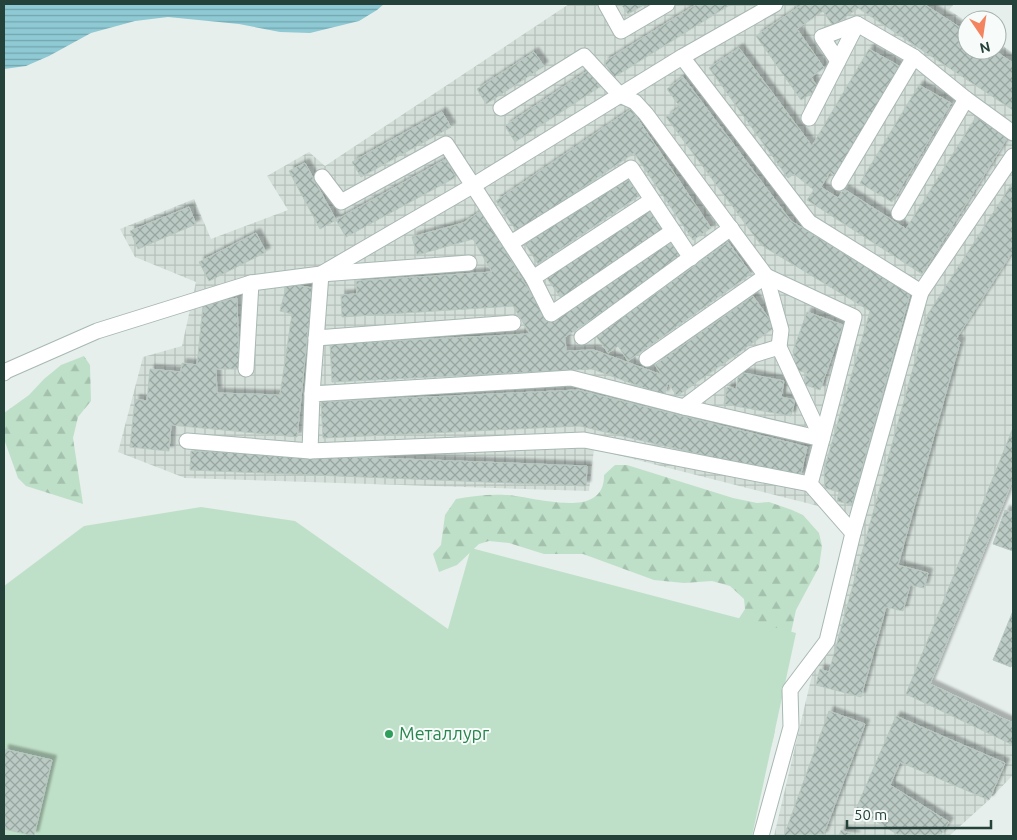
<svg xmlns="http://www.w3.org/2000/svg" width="1017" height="840" font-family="Ubuntu,sans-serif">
  <defs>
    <pattern id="industrial-grid" width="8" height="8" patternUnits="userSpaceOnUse" patternTransform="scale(1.25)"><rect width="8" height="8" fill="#d4dfda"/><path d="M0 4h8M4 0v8" fill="none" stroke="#b6c1bc"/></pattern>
    <pattern id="forest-firs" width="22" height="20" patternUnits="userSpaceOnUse" patternTransform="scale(1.25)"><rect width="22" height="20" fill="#bfe0c8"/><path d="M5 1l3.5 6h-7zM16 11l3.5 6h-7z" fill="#a4c1ad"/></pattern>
    <pattern id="water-rules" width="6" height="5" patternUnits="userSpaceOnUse" patternTransform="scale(1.25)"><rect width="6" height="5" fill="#8ec9d4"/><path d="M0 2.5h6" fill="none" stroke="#74a5ad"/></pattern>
    <pattern id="building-cross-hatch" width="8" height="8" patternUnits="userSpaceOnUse" patternTransform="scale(1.25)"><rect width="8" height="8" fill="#bbcac4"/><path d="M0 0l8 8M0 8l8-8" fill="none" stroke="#98a6a0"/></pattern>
    <filter id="shadow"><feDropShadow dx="4.5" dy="-4.5" stdDeviation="1" flood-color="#0004"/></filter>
  </defs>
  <rect width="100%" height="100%" fill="#e6efeb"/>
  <path fill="url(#industrial-grid)" d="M569,4H954L949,10L967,22V50H997V42L1013,53V479L930,684L1013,723V775L989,800L949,836H774L850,514L594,449L589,491L185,478L118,452L143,357L182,346L196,282L135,257L120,229L194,199L211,239L288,210L267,176L309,152L325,166Z"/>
  <g fill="url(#forest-firs)">
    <path d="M84,356L90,365L91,401L78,417L73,438L83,504L26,486L18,478L4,439V413L29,395L44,379L61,365Z"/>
    <path d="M615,465H627L733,498L757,503L769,502L792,510L803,515L819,533L822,546L819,567L796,610L778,692L774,736L760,788L734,626L745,609L744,599L730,586L712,581L684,583L654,580L583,554H544L509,543L489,541L479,544L457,565L439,572L433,554L441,545L445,515L456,499C473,496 489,494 506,495C532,496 605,522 604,475Z"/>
  </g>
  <path fill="#bfe0c8" d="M201,507L295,521L448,629L471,548L796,633L752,836H4V586L84,526Z"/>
  <path fill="url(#water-rules)" d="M4,4H384L377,10L359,21L310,33L280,32L239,24L168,17L135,21L91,33L49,56L26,66L4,69Z"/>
  <g fill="url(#building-cross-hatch)" stroke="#b8c9c2" filter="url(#shadow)">
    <path d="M621,4H645L628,14Z"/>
    <path d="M697,4H731L614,77L604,62Z"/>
    <path d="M803,4H924L967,32V50H994L1013,63V110L858,8L833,26L823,11L797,29L824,68L811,77L819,89L801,100L756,36Z"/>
    <path d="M739,48L812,146L869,49L899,66L836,176L830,172L821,187L838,198L844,189L906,229L976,117L1008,137L922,274L807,200L814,190L794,174L788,178L709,68Z"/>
    <path d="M534,52L544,66L486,104L477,89Z"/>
    <path d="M590,69L601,86L515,142L505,126Z"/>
    <path d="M683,77L791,221L910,294L852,505L837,501L839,492L825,488L824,470L870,311L761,245L666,117L680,107L667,89Z"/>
    <path d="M919,85L951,103L892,202L860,183Z"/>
    <path d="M631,109L711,228L693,240L634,153L517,232L496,201Z"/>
    <path d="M442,112L451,127L361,177L352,162Z"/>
    <path d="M446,159L456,177L346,237L336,220Z"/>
    <path d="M305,163L336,220L320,229L289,171Z"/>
    <path d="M626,176L639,196L538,264L525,244Z"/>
    <path d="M1013,182V251L956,339L960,342L898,565L928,573L924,588L910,585L903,611L886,607L861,697L816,685L820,669L829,672L928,314Z"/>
    <path d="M189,207L196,224L138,249L130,231Z"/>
    <path d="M648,208L663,230L561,298L546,277Z"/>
    <path d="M481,211L549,323L671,241L683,258L565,337L566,351L594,350L662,375L655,365L753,296L775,327L677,396L668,383L664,395L592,369L332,382L330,344L530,334L513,306L342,317L341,295L357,294L356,281L492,272L473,239L417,255L412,237L463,223Z"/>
    <path d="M256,233L266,252L209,281L199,262Z"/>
    <path d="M728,242L751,274L628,361L618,346L608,353L596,336Z"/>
    <path d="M287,283L316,289L308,329L297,437L171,425L169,451L130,447L135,399L147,401L150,369L181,372L182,363L197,365L203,305L237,298L239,369H216L217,393L280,395L292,314L280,311Z"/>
    <path d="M807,312L843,325L820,390L803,384L807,373L797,370L793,351Z"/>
    <path d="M739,372L784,381L781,397L795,400L791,416L724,404L727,387L736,389Z"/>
    <path d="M578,390L807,447L800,478L580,426L323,438L321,402Z"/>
    <path d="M1013,428V479L930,684L1013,723V745L906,694Z"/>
    <path d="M191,451L587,466L586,486L190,470Z"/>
    <path d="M1005,510L1013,513V551L993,544Z"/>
    <path d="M1013,611V661L1011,667L993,660Z"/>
    <path d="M829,711L865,724L823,836H784Z"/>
    <path d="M896,716L1005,763L989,800L900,762L890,785L949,822L940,836H900L856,809Z"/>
    <path d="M4,749L52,760L34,836L4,829Z"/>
    <path d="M841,830L856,836H839Z"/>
  </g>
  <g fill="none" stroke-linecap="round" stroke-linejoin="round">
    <defs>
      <g id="minor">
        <path d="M606,4L621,31L667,4"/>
        <path d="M682,57L809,222L921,292"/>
        <path d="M838,61L822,37L857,24"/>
        <path d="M501,108L584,56L620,95L635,102L646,114L766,276L781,330L779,347L822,439L810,484L853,533"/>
        <path d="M809,118L857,24L914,57L966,99L1013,133"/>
        <path d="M322,177L341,202L446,144L533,278L551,314L673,231"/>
        <path d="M839,183L914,57"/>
        <path d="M899,213L966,99"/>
        <path d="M511,243L631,168L691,258"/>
        <path d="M533,278L652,200"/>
        <path d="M582,337L731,228"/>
        <path d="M316,338L513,323"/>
        <path d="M246,369L251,283L321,274L469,263"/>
        <path d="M4,373L6,371L97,331L251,283"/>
        <path d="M312,394L321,274L474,185L682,57L775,4"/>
        <path d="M684,407L753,355L779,347"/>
        <path d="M187,441L310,451L584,440L810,484"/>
        <path d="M310,451L312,394L571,378L684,407L822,439L854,317L766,276L647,359"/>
        <path d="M761,836L791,727L790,690L827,641L853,533L921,292L1013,156"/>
      </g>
    </defs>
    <use href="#minor" stroke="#a8b8b2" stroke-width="17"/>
    <use href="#minor" stroke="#fff" stroke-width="15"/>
  </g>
  <circle fill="#2e9e5b" stroke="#f7fbf9" stroke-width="2" cx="389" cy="734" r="5"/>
  <g text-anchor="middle" stroke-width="4" stroke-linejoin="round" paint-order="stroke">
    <g font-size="18" fill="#27864d" stroke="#f7fbf9" text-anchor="start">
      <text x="399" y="740">Металлург</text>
    </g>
  </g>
  <rect width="1017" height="840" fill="none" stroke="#24423a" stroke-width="10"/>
  <g transform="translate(982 35) rotate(167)"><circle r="24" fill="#f7fbf9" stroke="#a3b1ad"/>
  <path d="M0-4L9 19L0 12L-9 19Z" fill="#f4845f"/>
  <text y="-8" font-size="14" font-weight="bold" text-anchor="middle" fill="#24423a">N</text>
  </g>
  <path d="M847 820v8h144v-8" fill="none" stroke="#24423a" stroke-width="2.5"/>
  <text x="854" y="820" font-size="15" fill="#24423a" stroke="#f7fbf9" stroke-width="4" paint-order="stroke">50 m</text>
</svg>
